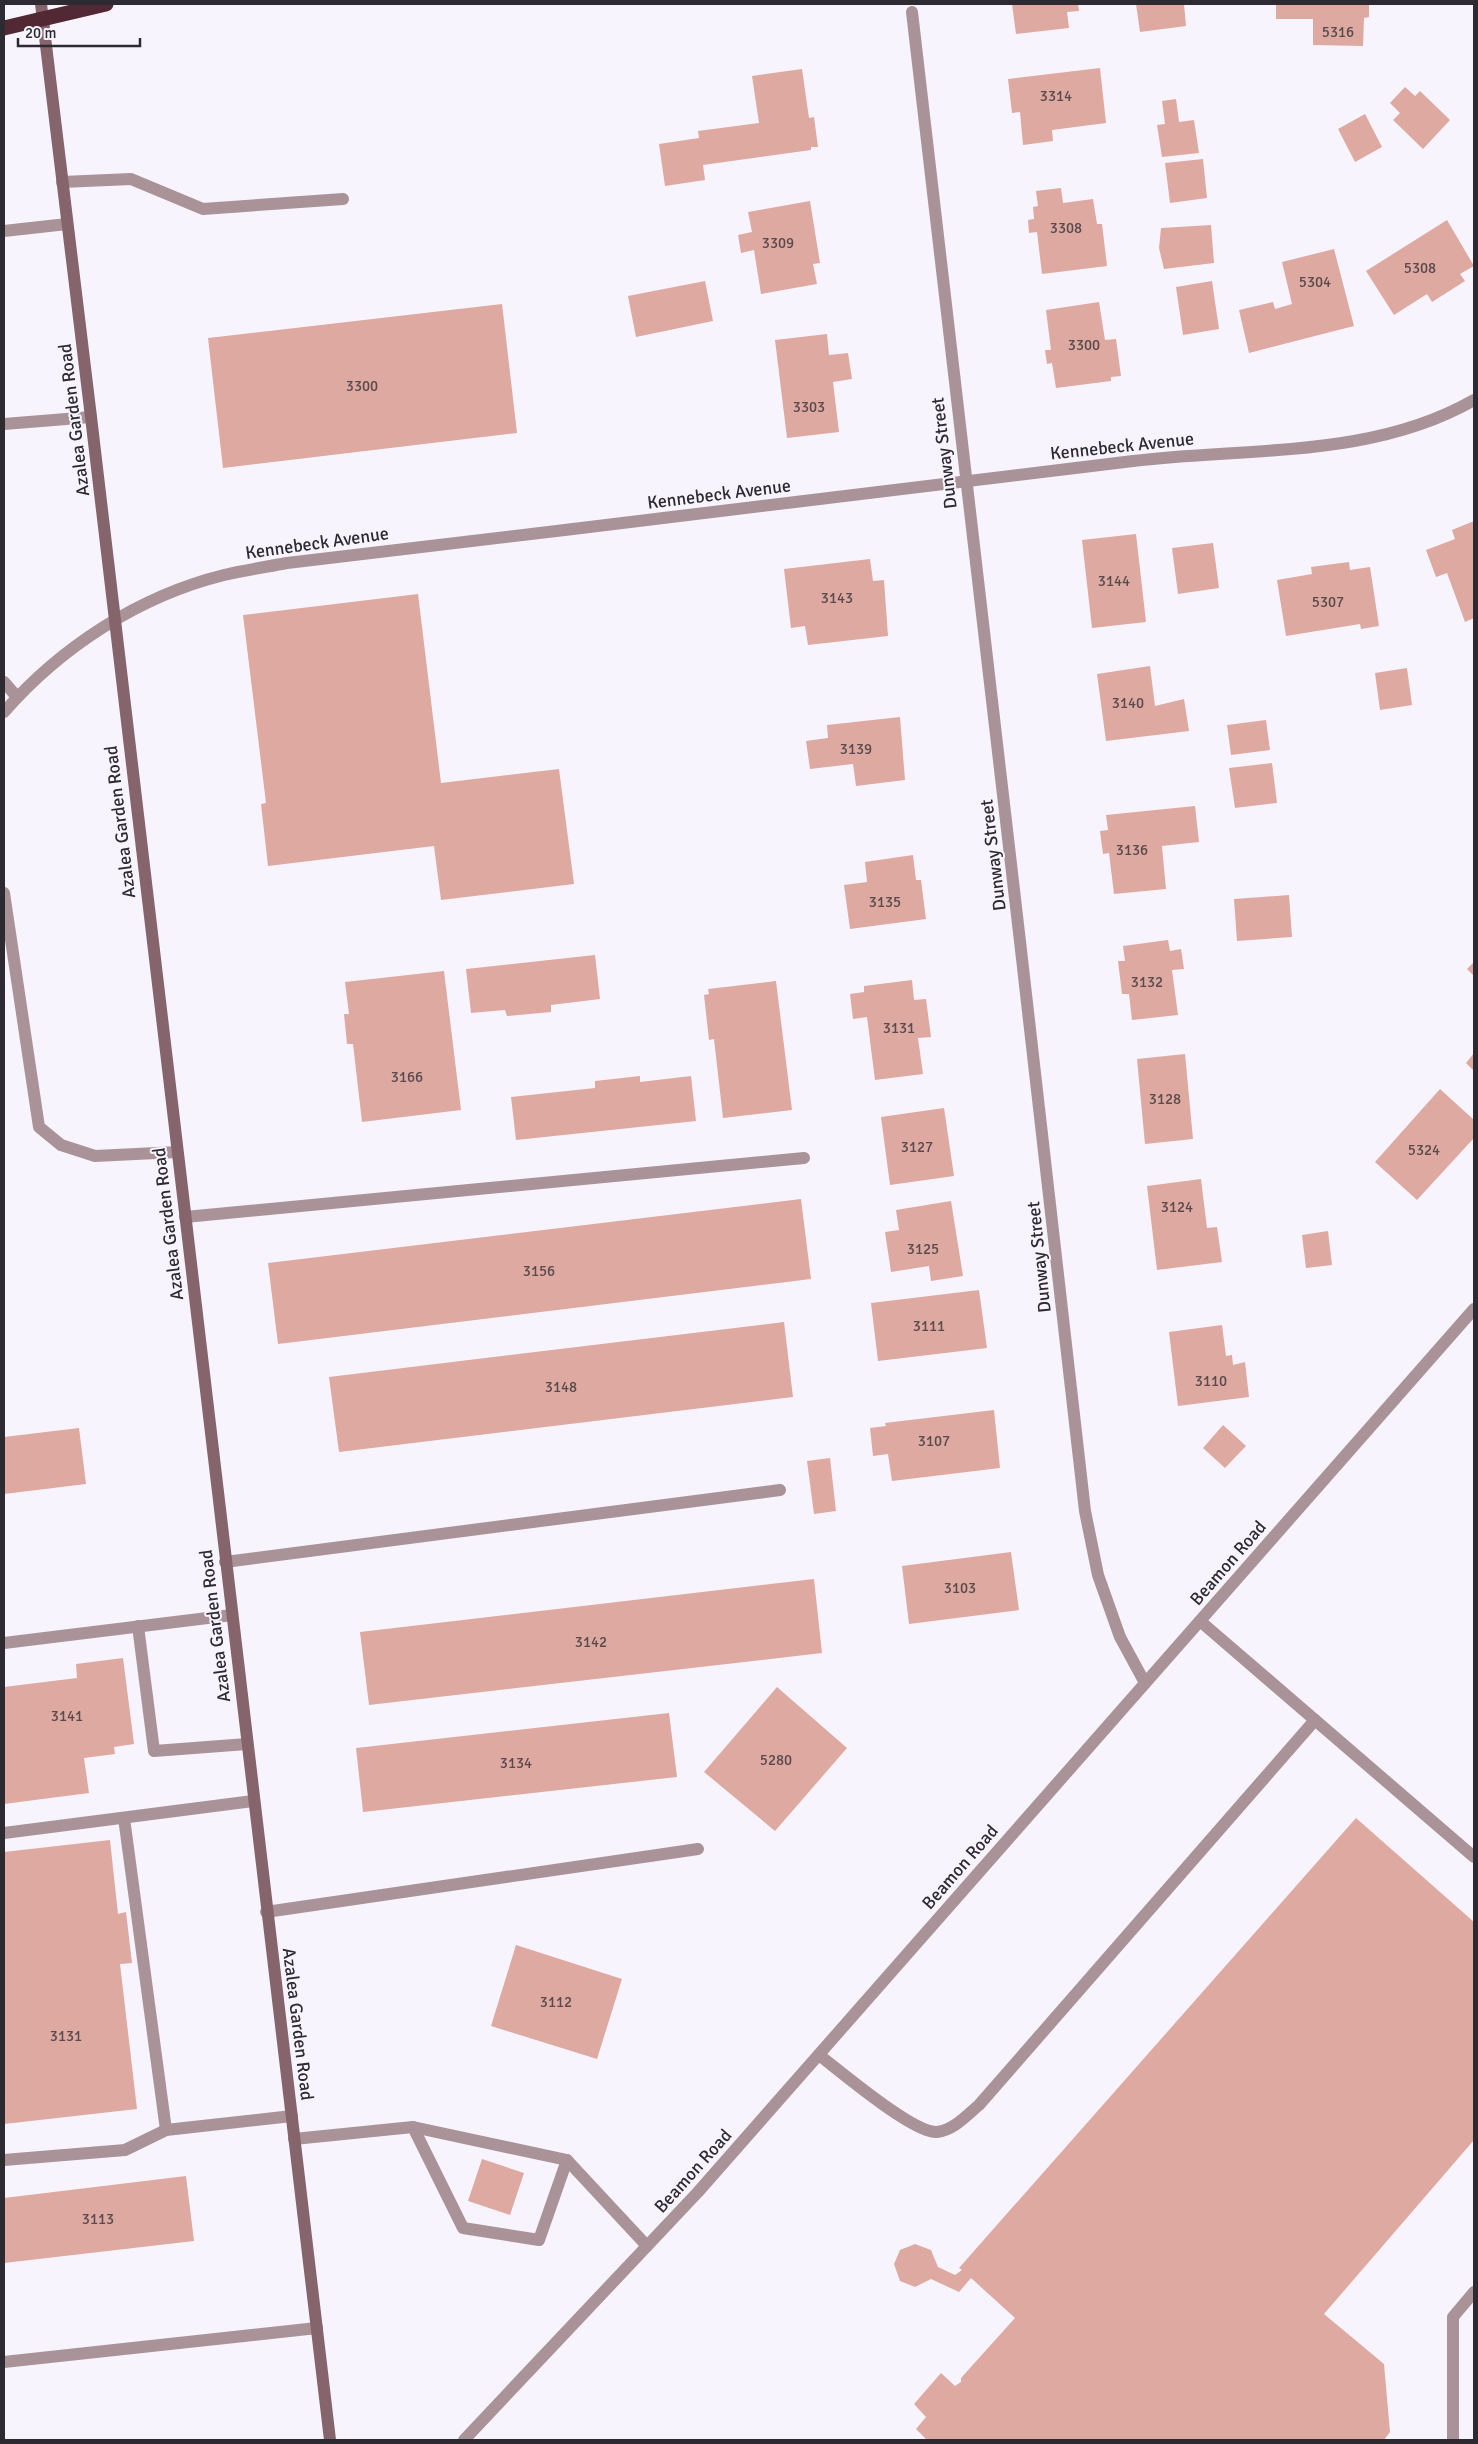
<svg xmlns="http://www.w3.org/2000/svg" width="1478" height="2444" font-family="Signika,sans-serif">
  <rect width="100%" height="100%" fill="#f8f4fe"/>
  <g fill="#dea9a1">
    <path d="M1012,4H1078L1079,11L1067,12L1069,28L1016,34Z"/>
    <path d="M1136,4H1184L1186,26L1140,32Z"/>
    <path d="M1276,4H1369V17L1364,18L1363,46L1313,45V19H1276Z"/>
    <path d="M1100,68L1106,123L1052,130L1053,141L1023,145L1020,112L1012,113L1008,79Z"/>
    <path d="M802,69L809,118L814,117L818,147H811V150L703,165L705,180L665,186L659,144L699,138L698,131L759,123L752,76Z"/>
    <path d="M1405,87L1415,96L1420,91L1450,120L1423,149L1393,120L1400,113L1390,103Z"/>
    <path d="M1176,99L1179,122L1194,120L1199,153L1162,157L1157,125L1165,124L1162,101Z"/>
    <path d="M1365,114L1382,147L1355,162L1338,129Z"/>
    <path d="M1203,159L1207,198L1170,203L1165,163Z"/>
    <path d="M1061,188L1063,203L1093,199L1097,224H1102L1107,266L1042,274L1037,232L1029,233L1028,220L1034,219L1033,207L1038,206L1036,191Z"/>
    <path d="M810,201L820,263L813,264L817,284L761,294L754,250L741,253L738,235L752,232L748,212Z"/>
    <path d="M1447,220L1474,266L1460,274L1465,281L1432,302L1427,294L1394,315L1366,271Z"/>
    <path d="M1211,225L1214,263L1164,269L1159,248L1161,228Z"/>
    <path d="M1334,249L1354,326L1249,353L1239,310L1273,302L1275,309L1292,304L1282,262Z"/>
    <path d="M705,281L713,321L636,337L628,296Z"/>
    <path d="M1212,281L1219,329L1183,335L1176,287Z"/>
    <path d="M1099,302L1105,340L1116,339L1121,376L1111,377V381L1056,388L1052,363L1047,364L1045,350H1051L1046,310Z"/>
    <path d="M502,304L517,433L223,468L208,338Z"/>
    <path d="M827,334L829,355L848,353L852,379L833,382L839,432L787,438L775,340Z"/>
    <path d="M1474,521V618L1465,622L1447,573L1436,577L1426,550L1455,539L1452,530Z"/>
    <path d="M1136,534L1146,622L1092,628L1082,540Z"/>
    <path d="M1213,543L1219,588L1178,594L1172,548Z"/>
    <path d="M870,559L873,581L884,580L888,636L808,645L805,626L791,628L784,569Z"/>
    <path d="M1349,562L1350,570L1370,567L1379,626L1361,629L1360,624L1286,636L1277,580L1312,574L1311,567Z"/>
    <path d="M418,594L441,783L559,769L574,884L441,900L434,846L268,866L261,804L266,803L243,615Z"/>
    <path d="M1150,666L1155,706L1184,699L1189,731L1106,741L1097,674Z"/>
    <path d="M1407,668L1412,705L1380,710L1375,673Z"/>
    <path d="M900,717L905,780L856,786L853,764L810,769L806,741L828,738L827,725Z"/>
    <path d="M1266,720L1270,750L1231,755L1227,725Z"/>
    <path d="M1272,763L1277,803L1235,808L1229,768Z"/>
    <path d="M1195,806L1199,842L1162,846L1166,889L1114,894L1109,853L1103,854L1100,831L1108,830L1106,815Z"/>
    <path d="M913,855L916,880H921L926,919L850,929L844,885L867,882L865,862Z"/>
    <path d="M1289,895L1292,937L1237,941L1234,899Z"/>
    <path d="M1168,940L1170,951L1181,949L1184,969L1172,970L1178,1015L1132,1020L1129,994H1122L1118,961H1125L1123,946Z"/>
    <path d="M595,955L600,999L551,1005V1012L507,1016L505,1010L471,1013L466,969Z"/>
    <path d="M1474,962V976L1467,969Z"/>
    <path d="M444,971L461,1110L362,1122L353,1044H347L344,1014H349L345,982Z"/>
    <path d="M912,980L914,1000L926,999L931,1037L918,1038L923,1074L875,1080L867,1017L853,1019L850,994L864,992V986Z"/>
    <path d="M776,981L792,1110L723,1118L714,1039L709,1040L704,995L709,994L708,989Z"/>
    <path d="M1474,1053V1071L1466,1063Z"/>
    <path d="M1185,1054L1193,1139L1145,1144L1137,1059Z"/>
    <path d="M640,1076V1082L691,1076L696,1121L516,1140L511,1097L595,1088V1081Z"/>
    <path d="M1440,1089L1474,1120V1138L1417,1200L1375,1162Z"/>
    <path d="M944,1108L954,1176L890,1185L881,1117Z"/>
    <path d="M1201,1179L1207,1228L1217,1227L1222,1262L1157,1270L1147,1186Z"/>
    <path d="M801,1199L811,1279L278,1344L268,1263Z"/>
    <path d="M951,1201L963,1276L931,1281L929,1266L891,1272L885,1232L899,1230L896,1210Z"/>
    <path d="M1328,1231L1332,1265L1306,1268L1302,1235Z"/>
    <path d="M979,1290L987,1348L878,1361L871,1303Z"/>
    <path d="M784,1322L793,1397L339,1452L329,1377Z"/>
    <path d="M1222,1325L1226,1356L1232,1355L1233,1365L1245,1362L1249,1397L1178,1406L1169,1332Z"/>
    <path d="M994,1410L1000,1468L892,1481L888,1454L873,1456L870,1428L886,1426L885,1423Z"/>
    <path d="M1223,1425L1246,1446L1225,1468L1203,1448Z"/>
    <path d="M79,1428L86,1484L4,1494V1437Z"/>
    <path d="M830,1458L836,1511L814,1514L807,1461Z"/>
    <path d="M1011,1552L1019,1610L909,1624L902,1566Z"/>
    <path d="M814,1579L822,1653L369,1705L360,1632Z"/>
    <path d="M123,1658L134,1744L114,1747L115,1754L84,1758L89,1793L4,1804V1687L77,1678L76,1664Z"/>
    <path d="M777,1687L847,1748L775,1831L704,1772Z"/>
    <path d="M669,1713L677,1777L363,1812L356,1748Z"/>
    <path d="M1356,1818L1474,1922V2140L1324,2314L1384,2364L1390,2432L1384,2440H927L916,2429L926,2417L914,2404L941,2373L955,2386L961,2382V2378L1015,2318L971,2278L959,2292L931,2279L915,2287L900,2281L894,2264L900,2250L915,2244L931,2250L938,2267L955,2275L962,2270L959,2268Z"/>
    <path d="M110,1840L118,1914L126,1912L132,1963L120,1964L137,2109L4,2124V1852Z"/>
    <path d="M516,1945L622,1979L597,2059L491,2026Z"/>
    <path d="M482,2159L524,2173L510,2215L468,2201Z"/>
    <path d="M186,2176L194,2241L4,2263V2198Z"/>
  </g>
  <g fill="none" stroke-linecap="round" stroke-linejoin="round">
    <g stroke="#aa9398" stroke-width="12">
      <path d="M62,182L131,179L203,209L343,199"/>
      <path d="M4,424L91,417"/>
      <path d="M4,682L17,697"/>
      <path d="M4,893L39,1127L61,1145L95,1156L177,1152"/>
      <path d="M185,1217L804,1158"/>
      <path d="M225,1562L780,1490"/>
      <path d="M1200,1621L1474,1857"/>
      <path d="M138,1626L154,1751L247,1744"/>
      <path d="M4,1643L232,1615"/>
      <path d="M124,1818L166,2130"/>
      <path d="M4,1833L253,1801"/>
      <path d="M266,1912L698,1849"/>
      <path d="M819,2055C840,2071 914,2134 937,2132C954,2130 967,2115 979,2105L1315,1720"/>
      <path d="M413,2127L463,2228L539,2240L567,2160"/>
      <path d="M294,2139L413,2127L567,2160L647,2246"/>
      <path d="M4,2160L125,2150L166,2130L292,2116"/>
      <path d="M4,2362L317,2328"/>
      <path d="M1453,2440V2317L1474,2292"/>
    </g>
    <g stroke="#aa9398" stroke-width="12">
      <path d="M912,12C968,512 1030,1011 1085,1511L1098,1575L1120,1637L1145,1683"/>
      <path d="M4,231L67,224"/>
      <path d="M4,712C61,647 139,596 224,575C245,570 266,567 287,563C569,529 851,497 1133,461C1247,447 1371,459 1474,400"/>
      <path d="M464,2440L698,2192L1474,1309"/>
    </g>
    <path stroke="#85646c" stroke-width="12" d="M41,4L91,417L330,2440"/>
    <path stroke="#512834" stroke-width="15" d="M4,28L106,4"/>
  </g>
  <g text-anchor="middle" stroke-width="4" stroke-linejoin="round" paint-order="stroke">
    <g font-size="15" fill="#594a4d">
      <text x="1338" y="37">5316</text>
      <text x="1056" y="101">3314</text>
      <text x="1066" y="233">3308</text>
      <text x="778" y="248">3309</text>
      <text x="1420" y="273">5308</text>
      <text x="1315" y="287">5304</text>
      <text x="1084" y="350">3300</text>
      <text x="362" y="391">3300</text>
      <text x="809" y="412">3303</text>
      <text x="1114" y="586">3144</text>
      <text x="837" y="603">3143</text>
      <text x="1328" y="607">5307</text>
      <text x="1128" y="708">3140</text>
      <text x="856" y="754">3139</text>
      <text x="1132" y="855">3136</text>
      <text x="885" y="907">3135</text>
      <text x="1147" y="987">3132</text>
      <text x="899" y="1033">3131</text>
      <text x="407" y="1082">3166</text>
      <text x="1165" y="1104">3128</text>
      <text x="917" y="1152">3127</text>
      <text x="1424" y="1155">5324</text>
      <text x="1177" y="1212">3124</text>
      <text x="923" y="1254">3125</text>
      <text x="539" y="1276">3156</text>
      <text x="929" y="1331">3111</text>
      <text x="1211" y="1386">3110</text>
      <text x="561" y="1392">3148</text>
      <text x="934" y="1446">3107</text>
      <text x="960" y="1593">3103</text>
      <text x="591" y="1647">3142</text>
      <text x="67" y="1721">3141</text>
      <text x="776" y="1765">5280</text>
      <text x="516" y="1768">3134</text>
      <text x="556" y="2007">3112</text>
      <text x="66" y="2041">3131</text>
      <text x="98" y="2224">3113</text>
    </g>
    <g font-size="18" fill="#2d2b31" stroke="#f8f4fe">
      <text transform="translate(74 420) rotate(-97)" y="6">Azalea Garden Road</text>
      <text transform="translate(1122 446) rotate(-6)" y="6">Kennebeck Avenue</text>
      <text transform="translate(944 453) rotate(-97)" y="6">Dunway Street</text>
      <text transform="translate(719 494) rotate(-7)" y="6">Kennebeck Avenue</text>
      <text transform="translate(317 543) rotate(-8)" y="6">Kennebeck Avenue</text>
      <text transform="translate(120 822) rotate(-97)" y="6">Azalea Garden Road</text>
      <text transform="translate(993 855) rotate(-97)" y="6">Dunway Street</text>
      <text transform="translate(168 1224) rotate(-97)" y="6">Azalea Garden Road</text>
      <text transform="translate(1039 1257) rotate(-96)" y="6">Dunway Street</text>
      <text transform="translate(1228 1563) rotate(-49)" y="6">Beamon Road</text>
      <text transform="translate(215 1626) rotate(-97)" y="6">Azalea Garden Road</text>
      <text transform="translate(960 1867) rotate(-49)" y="6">Beamon Road</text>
      <text transform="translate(298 2024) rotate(83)" y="6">Azalea Garden Road</text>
      <text transform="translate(693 2171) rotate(-48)" y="6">Beamon Road</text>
    </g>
  </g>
  <rect width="1478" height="2444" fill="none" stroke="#2d2b31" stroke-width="10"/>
  <path d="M18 38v8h122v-8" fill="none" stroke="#2d2b31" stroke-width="2.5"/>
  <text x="25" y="38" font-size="15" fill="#2d2b31" stroke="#f8f4fe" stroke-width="4" paint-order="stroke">20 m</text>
</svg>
